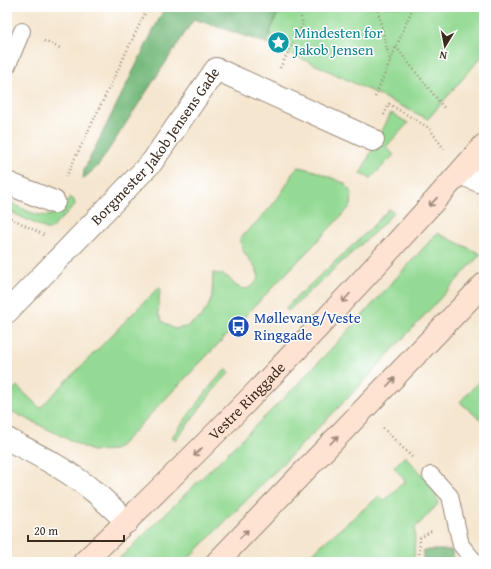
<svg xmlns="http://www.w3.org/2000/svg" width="491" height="569" font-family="'Gentium Book Plus',serif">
  <rect width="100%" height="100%" fill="#fff"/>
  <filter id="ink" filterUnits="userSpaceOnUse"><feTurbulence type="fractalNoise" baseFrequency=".025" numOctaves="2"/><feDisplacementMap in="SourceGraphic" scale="8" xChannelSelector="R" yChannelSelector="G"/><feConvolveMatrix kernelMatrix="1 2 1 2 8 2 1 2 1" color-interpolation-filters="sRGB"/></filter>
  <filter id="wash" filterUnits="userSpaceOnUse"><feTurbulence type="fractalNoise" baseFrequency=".012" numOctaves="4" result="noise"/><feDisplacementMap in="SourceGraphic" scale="16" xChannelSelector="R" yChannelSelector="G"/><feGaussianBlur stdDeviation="0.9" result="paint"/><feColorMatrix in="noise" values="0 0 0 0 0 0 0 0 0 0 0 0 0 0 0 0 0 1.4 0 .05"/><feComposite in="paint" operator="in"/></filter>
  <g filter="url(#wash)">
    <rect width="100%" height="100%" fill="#f5e6cf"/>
    <g fill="#94da94" stroke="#688259">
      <path d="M280,7H484V54L428,119L325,69L266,43Z"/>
      <path d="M391,113L408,123L386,147L394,155L371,178L360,174Z"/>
      <path d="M299,167L315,171L344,183L352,193L351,206L121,445L114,450L92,451L7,409V396L17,386L40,408L159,287L160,289L158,313L163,322L174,329L186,327L200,318L208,307L212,297L213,273C218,274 224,274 229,278C231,280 233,283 235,285C246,293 254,287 259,277L256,268L243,251L240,238C258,221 275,205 287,184C291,178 292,170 299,167Z"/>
      <path d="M70,197L74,200L75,205L50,230L46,229L7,210V201C24,209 47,225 63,208C66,205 68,200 70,197Z"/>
      <path d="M389,209L394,212L378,229L288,311L285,308L368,231Z"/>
      <path d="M437,233L481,254L349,397L185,562H116L295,387L360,318Z"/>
      <path d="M226,369L230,372L213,391L176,440L172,437L213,383Z"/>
      <path d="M484,376V423L460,402Z"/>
      <path d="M405,456L434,488L438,504L415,528L414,562H304L319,547L379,496L384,501L405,481L394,467Z"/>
    </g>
    <g fill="#77ba7e" stroke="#59724e">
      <path d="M165,7H280L266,43L194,19L98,166L83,179L84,170Z"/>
      <path d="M423,550H451L456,562H423Z"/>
    </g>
  </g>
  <g filter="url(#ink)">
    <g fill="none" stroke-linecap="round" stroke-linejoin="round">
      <defs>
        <g id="service">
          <path d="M7,67L22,31"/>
          <path d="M431,475L450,496L461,545L475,562"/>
        </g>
        <g id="minor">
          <path d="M460,173L484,183"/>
          <path d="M7,183L54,202"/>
          <path id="s1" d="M7,312L152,162L216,69L373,140"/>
          <path d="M7,439C38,455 70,471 97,494C107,503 117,512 127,522"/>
        </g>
        <g id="secondary">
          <path id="s2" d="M84,562C224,429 357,290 484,145"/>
          <path d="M217,562L484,284"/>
        </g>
      </defs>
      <use href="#service" stroke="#988876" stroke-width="18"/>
      <use href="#minor" stroke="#988876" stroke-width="24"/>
      <use href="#secondary" stroke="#988876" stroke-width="24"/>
      <g stroke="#988876" stroke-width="2.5" stroke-dasharray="1 3" stroke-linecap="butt">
        <path d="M377,7L390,62"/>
        <path d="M44,41L62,49"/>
        <path d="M396,47L445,109"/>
        <path d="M280,68L303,24L298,7"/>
        <path d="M375,97L413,7"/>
        <path d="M384,115L389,104L429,128L444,149"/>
        <path d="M66,177L148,7"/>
        <path d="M7,216L44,235"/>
        <path d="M383,428L413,458"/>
        <path d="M419,562L420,538L433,530"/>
      </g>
      <use href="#service" stroke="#fff" stroke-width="16"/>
      <use href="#minor" stroke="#fff" stroke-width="22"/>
      <use href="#secondary" stroke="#fee3d2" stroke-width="22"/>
    </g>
    <defs><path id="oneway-shaft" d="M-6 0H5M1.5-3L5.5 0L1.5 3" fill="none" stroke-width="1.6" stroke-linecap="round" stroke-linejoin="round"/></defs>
    <g stroke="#9c8678">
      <use href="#oneway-shaft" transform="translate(433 202) rotate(133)"/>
      <use href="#oneway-shaft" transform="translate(346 298) rotate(132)"/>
      <use href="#oneway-shaft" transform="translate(391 382) rotate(-46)"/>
      <use href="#oneway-shaft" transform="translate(334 440) rotate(-46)"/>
      <use href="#oneway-shaft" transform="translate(198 452) rotate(135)"/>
      <use href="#oneway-shaft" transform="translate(244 534) rotate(-46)"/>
    </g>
  </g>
  <defs>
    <symbol id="sight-disc" viewBox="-11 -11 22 22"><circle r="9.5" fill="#0f9aa8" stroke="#fff"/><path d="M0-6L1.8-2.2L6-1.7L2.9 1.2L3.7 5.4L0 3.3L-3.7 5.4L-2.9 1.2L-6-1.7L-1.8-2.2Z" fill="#fff"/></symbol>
    <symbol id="bus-disc" viewBox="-11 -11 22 22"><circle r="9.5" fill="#1a4fb4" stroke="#fff"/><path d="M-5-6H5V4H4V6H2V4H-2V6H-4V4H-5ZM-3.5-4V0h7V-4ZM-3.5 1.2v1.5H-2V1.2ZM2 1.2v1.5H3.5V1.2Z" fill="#fff"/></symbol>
  </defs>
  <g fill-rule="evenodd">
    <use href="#sight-disc" x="266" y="30" width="25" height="25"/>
    <use href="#bus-disc" x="226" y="314" width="25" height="25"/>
  </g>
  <g text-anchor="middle" stroke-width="3" stroke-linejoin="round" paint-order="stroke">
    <g font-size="15" fill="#0d838f" stroke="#fff" text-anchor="start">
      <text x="294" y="38">Mindesten for<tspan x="294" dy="17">Jakob Jensen</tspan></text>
    </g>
    <g font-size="15" fill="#3b2a1e" stroke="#fff">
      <text dy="5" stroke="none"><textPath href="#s1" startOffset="223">Borgmester Jakob Jensens Gade</textPath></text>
      <text dy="5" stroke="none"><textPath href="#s2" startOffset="229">Vestre Ringgade</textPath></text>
    </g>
    <g font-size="15" fill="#164399" stroke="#fff" text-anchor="start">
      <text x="254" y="323">Møllevang/Veste<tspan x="254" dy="17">Ringgade</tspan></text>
    </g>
  </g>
  <rect width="491" height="569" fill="none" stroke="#fff" stroke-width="24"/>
  <g transform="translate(445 46) rotate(190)" stroke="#ffffff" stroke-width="3" paint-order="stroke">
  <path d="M0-3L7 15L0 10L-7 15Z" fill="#3b2a1e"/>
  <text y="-6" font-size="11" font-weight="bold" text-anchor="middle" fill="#3b2a1e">N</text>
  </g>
  <path d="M28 535v6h96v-6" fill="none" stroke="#3b2a1e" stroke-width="2"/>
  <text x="34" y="535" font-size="12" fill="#3b2a1e" stroke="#ffffff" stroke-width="3" paint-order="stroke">20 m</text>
</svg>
